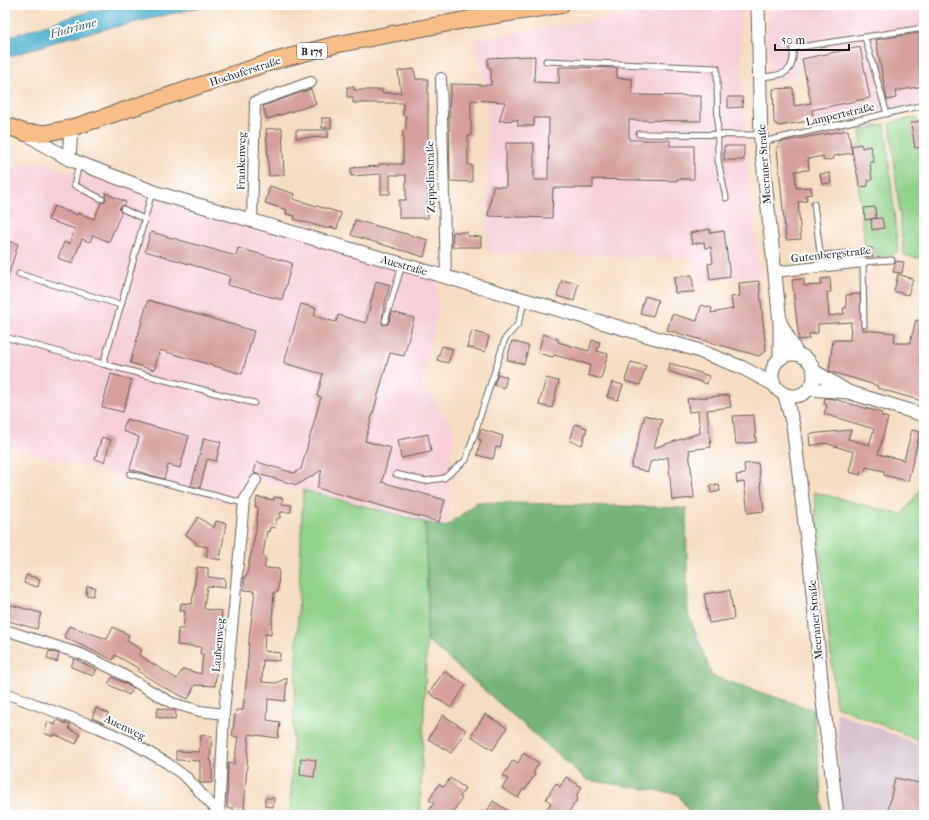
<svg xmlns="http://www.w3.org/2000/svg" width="929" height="820" font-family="'IM FELL French Canon',serif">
  <rect width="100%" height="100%" fill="#fff"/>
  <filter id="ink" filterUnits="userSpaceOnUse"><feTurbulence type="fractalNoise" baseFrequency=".025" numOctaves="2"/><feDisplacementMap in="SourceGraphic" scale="8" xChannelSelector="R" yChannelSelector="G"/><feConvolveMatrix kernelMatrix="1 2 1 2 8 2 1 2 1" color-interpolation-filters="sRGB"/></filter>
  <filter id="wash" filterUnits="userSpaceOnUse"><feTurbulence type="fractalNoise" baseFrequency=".012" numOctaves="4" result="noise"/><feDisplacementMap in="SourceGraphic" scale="16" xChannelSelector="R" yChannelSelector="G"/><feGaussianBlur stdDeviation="0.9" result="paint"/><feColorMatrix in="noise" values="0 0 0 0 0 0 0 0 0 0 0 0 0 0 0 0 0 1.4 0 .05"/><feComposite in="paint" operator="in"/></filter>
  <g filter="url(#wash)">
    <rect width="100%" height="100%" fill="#f5ddc1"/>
    <g fill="#f6cfd8">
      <path d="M690,5H741V66L748,171L760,276L701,284L692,259L487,252V89L474,40Z"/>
      <path d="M772,5H924V108L815,123L804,69L772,87L766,32Z"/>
      <path d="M37,161L159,197L436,273L439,306L422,385L454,427L446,527L257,480L243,507L72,464L5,445V169Z"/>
    </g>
    <path fill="#d1bdca" d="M836,712L924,746V815H842Z"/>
    <g fill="#91d28a" stroke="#567753">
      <path d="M916,117L920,136L924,141V257L916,258L904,255L890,123Z"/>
      <path d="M885,124L898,251L892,255L876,257L875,248L865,247L856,164L862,148L860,131Z"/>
      <path d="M924,484V742L836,706L814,492L902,515Z"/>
      <path d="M303,490L425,522L428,610L420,815H290Z"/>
    </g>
    <path fill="#74b476" stroke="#486849" d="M477,502L686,508L688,613L712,676L814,710L823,815H691L678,794L587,780L426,639L428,610L425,522L446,527Z"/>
    <path fill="#4eb1cd" stroke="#356674" d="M118,5H209L67,38L5,58V38L73,16Z"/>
    <g id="blocks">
      <g fill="#d49f9c">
        <path d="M924,32V86L895,91L896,98L887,100L876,40Z"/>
        <path d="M860,47L870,98L812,110L814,120L779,126L774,123L773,89L793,88L794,106L811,103L802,59Z"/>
        <path d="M535,56L534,82L559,83V67L617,68V78L632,79V95L701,96V121L629,120V140H670V146H694V179H677V181L593,179V188H553L552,218L488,216L493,186L506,187V143H534V180H548L549,118H534V126H518V120L499,121L505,102L471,100V136H468V165H472V182L450,181L449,107L451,84L491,85V68H488V58Z"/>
        <path d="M414,69L416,79H428V218H399V200H406V175H390V194H381V174L351,176V168L379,166V164H403V131L406,130V116H403V103H353V97H347V87H354V90H382V93H401L398,71Z"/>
        <path d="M311,89L316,104L267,119L263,106Z"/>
        <path d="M728,97H742L743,107L728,108Z"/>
        <rect x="322" y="118" width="9" height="10"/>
        <path d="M924,120V135L921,136L923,147L915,148L911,123Z"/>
        <path d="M282,128L284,175L269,176L266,129Z"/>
        <path d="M296,130H328V137L296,138Z"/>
        <path d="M848,130L852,153L833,156L834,159L824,161L823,156L808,159L809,170L795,171L796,188L811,187L812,194L806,195L807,201L798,202L801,239L786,240L777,148L780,142Z"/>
        <path d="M861,144L862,148L870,146L874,162H870L872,180L868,181V186L860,187L851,146Z"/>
        <rect x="724" y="146" width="20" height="14"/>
        <path d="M830,173L831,183L822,184L820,174Z"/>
        <path d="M270,186L295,194L293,199L341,213L337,229L330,227L329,229L294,219L295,216L286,214L287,210L265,203Z"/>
        <path d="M105,193L126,202L124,205L119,208L121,213L109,242L93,235L90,242L82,239L72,264L58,258L64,242L69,244L75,229L48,220L54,206L77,215L78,213L94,219L101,203L106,200Z"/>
        <path d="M875,207L876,218L871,219L882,218L884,228L872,230L871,219L865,220L864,208Z"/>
        <path d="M355,220L428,240L424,257L351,235Z"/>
        <path d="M710,229V233L724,231L730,277L710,280L708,264L713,263L711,247L705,248L704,242L692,244L690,233Z"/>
        <path d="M151,232L236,256L238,248L292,263L282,300L228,285L230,276L145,251Z"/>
        <path d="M453,232H467V236L481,237V247H452Z"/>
        <path d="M5,240L18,244L7,280L5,279Z"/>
        <path d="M872,248L873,257L862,256L826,260L825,252Z"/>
        <path d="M896,261L904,262L902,273L893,272Z"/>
        <path d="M898,274L913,279L908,295L894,291Z"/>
        <path d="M692,275L694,292L675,293L674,277Z"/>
        <path d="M830,278L831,292H827L829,316L844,314L843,308H846V295L860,294L862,330L895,333L894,343H910L916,320L924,322V395L922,401L877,388L878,386L829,371L833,340H850L851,322L818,324V333L809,334V339L799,340L792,280L804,279V286L821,285V279Z"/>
        <path d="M562,280L578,284L574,301L557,296Z"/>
        <path d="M376,281L390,285L383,310L382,324H388L392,312L414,318L404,356L390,353L365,441L391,448L382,482L445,500L439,522L317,488L322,470L297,485L254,473L257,462L294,473L301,469L321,397L317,396L323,374L284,363L301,304L316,308L314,316L336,322L338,315L366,323Z"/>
        <path d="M759,281L766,351L759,356L667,330L672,314L697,321L701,305L712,308L711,313L733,309L731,297L740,296L739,283Z"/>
        <path d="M645,296L658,300L653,316L640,313Z"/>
        <path d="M148,300L254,331L242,374L160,350L154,370L130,363Z"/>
        <path d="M472,331L489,336L485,352L467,347Z"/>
        <path d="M543,334L558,339V342L589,351L592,340L600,342L597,351L608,354L601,379L588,375L590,365L554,355L553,357L538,353Z"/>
        <path d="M512,341L529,346L524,364L507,360Z"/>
        <path d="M442,346L453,349L448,363L437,360Z"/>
        <path d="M631,362L646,366L640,385L625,381Z"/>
        <path d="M670,363L709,376L707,384L668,371Z"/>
        <path d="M111,374L132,380L123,412L102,407Z"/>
        <path d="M498,374L507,377L504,388L494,385Z"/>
        <path d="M546,378L559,381L552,408L539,405Z"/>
        <path d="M612,382L623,385L618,400L607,397Z"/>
        <path d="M729,395L731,407L707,410L711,447L689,450L694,498L672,500L668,457L650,462L648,472L631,467L645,415L662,420L654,448L700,433L698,411L689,412L687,399Z"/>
        <path d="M825,398L834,399L882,413L881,416L888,418L878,454L904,460L912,430L920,432L908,481L884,475V471L866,467L865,472L861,471L860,475L849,472L854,452L825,443L810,446L809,434L851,430L848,439L869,445L874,429L824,414L827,405L824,404Z"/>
        <path d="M754,415L756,442L736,444L733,416Z"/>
        <path d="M126,419L189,436L180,468L168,465L164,479L130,469L139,437L123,431Z"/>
        <path d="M575,424L587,428L582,445L570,441Z"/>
        <path d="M481,429L503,436L500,448L496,447L493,459L477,455L481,440L478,439Z"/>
        <path d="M428,434L431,452L401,458L398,440Z"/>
        <path d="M102,437L111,440L104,462L95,459Z"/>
        <path d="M204,438L221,442L216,461L207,459L200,488L191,486Z"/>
        <path d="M758,463L764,511L748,513L744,482L737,483L736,475L745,474L744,464Z"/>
        <path d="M719,484L720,491L711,493L710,485Z"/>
        <path d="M257,497L274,500V497L283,498L282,504L291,505V512H281L280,518H277L275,528L270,527L269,532L267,531L263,554L266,560L264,568L279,569L278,592H274L271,635L265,634L264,651L280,653L279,661L263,660L262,682L276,683L287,678L285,701L268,699L267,720L280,722L278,738L249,734L244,812L233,811V808H227L228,763L234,764L238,737L232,736L236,710H243L247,675L249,640L255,591L244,590V577H246L256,530L258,508H255Z"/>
        <path d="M198,517L214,528L216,521L226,523L220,560L206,557L208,547L196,545V542L186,535Z"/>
        <path d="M197,567L208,568V577L225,579V588L207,586L204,609L222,611L215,686L195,685L188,699L163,687L138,671L140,669L115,655L113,660L64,637L69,626L107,639L113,627L129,635L127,641L142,650L139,655L177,679L183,669L201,674L203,654H200L201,647L177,645L178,629H183L185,611H180L181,603L192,604Z"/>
        <path d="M26,575L40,579L38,587L24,583Z"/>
        <path d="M87,586L95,587L93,596L86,595Z"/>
        <path d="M730,590L734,619L709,623L704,594Z"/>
        <path d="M8,604L41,613L37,629L5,620V609L7,610Z"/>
        <path d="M49,651L59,654L57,662L47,659Z"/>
        <path d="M74,659L97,670L93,676L71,667Z"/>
        <path d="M444,671L466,685L451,708L429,693Z"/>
        <path d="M112,677L133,688L129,695L108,684Z"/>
        <path d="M96,708L108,713L104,723L92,718Z"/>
        <path d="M158,708L176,711L175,720L156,717Z"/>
        <path d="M485,714L507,728L493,750L471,736Z"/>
        <path d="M443,715L466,730L451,753L428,739Z"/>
        <path d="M57,720L70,725L69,729L80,734L76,744L54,734L53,737L44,733L48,722L55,725Z"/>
        <path d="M201,735L212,736L210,761H212V783H200V761L176,760V751L199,752Z"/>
        <path d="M523,753L539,763L533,773L535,774L525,790L523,789L518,798L502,788L508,779L503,776L513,760L518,763Z"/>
        <path d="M301,758L316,760L314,777L300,775Z"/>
        <path d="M566,777L582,787L576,796L578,798L567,815H550L545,812L551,803L546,799L556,783L560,787Z"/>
        <path d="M450,778L465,788L460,797L462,798L451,815H433L428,812L434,803L429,800L439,784L444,787Z"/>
        <path d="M895,778L924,784V815H887Z"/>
        <path d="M265,798H274L273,807L265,806Z"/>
        <path d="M493,801L515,815H485Z"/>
      </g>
    </g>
  </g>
  <g filter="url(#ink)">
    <use href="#blocks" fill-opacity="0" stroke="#686056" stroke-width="1"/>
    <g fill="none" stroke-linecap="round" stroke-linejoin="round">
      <defs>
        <g id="service">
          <path d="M865,38L887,114"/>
          <path d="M546,61L717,68L718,160L726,198"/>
          <path d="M761,77C783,75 795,75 793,48L924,28"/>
          <path d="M639,134L760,135"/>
          <path d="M762,142L924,105"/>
          <path d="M79,164L74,185L102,199"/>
          <path d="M814,204L822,268"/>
          <path d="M123,209L144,219"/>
          <path d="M19,274L121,305L152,192"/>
          <path d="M121,305L103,364L254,403"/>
          <path d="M385,321L402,265"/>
          <path d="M864,325L863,262L892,260"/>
          <path d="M5,337L103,364"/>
          <path d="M130,474L243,503"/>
          <path d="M396,474L425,481L444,478L466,460L505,339L518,324L525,300"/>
        </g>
        <g id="minor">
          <path d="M441,78L446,276"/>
          <path d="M252,221L255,102L311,82"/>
          <path d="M774,272L863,262"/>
          <path d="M5,630L81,654L113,669L172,703L200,711L224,714"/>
          <path d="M5,693L99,728L131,742L167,763L187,778L218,812"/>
          <path d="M219,815L224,714L244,501L256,480"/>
        </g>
        <g id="tertiary">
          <path d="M758,5L761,142L780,322V359"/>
          <path d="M26,133L44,145L69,159L157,193L694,349L741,367L773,384"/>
          <path d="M69,159L71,128"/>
          <path d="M781,324L797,354"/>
          <circle cx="793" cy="375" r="21"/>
          <path d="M814,371L845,390"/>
          <path d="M810,389L848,392L924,415"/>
          <path d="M785,395L793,425L811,572L823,702L837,815"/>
        </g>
        <path id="primary" d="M5,125L26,133H46L71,128L274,61L334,45L470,19L561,5"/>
      </defs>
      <use href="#service" stroke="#686056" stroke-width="7"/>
      <use href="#minor" stroke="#686056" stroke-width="12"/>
      <use href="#tertiary" stroke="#686056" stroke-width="15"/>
      <use href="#primary" stroke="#686056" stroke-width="18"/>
      <use href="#service" stroke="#fff" stroke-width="5"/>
      <use href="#minor" stroke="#fff" stroke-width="10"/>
      <use href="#tertiary" stroke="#fff" stroke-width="13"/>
      <use href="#primary" stroke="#f7be88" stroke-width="16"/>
    </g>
  </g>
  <g text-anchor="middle" stroke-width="4" stroke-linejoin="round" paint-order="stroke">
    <rect fill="#fff" stroke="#606060" stroke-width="1" x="297" y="43" width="30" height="16" rx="3"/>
    <g font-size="10" font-weight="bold" fill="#1c1c1c">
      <text x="312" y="55">B 175</text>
    </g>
    <g font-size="11" fill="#1c1c1c" stroke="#fff">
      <text transform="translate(245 71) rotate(-18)" y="4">Hochuferstraße</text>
      <text transform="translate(840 114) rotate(-13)" y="4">Lampertstraße</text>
      <text transform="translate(241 161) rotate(-89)" y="4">Frankenweg</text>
      <text transform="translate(764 164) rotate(-94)" y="4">Meeraner Straße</text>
      <text transform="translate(430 177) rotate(-91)" y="4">Zeppelinstraße</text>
      <text transform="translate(831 254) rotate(-6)" y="4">Gutenbergstraße</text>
      <text transform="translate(404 265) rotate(16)" y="4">Auestraße</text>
      <text transform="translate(815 620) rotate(-95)" y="4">Meeraner Straße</text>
      <text transform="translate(218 645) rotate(-85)" y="4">Laubenweg</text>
      <text transform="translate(125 727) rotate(26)" y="4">Auenweg</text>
    </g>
    <g font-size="12" font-style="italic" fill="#325f6c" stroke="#fff">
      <text transform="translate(73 28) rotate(-15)" y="4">Flutrinne</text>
    </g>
  </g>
  <rect width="929" height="820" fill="none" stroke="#fff" stroke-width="20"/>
  <path d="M775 44v6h74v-6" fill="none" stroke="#1c1c1c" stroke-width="2"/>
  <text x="781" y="44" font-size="12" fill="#1c1c1c" stroke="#ffffff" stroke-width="3" paint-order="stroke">50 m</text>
</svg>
